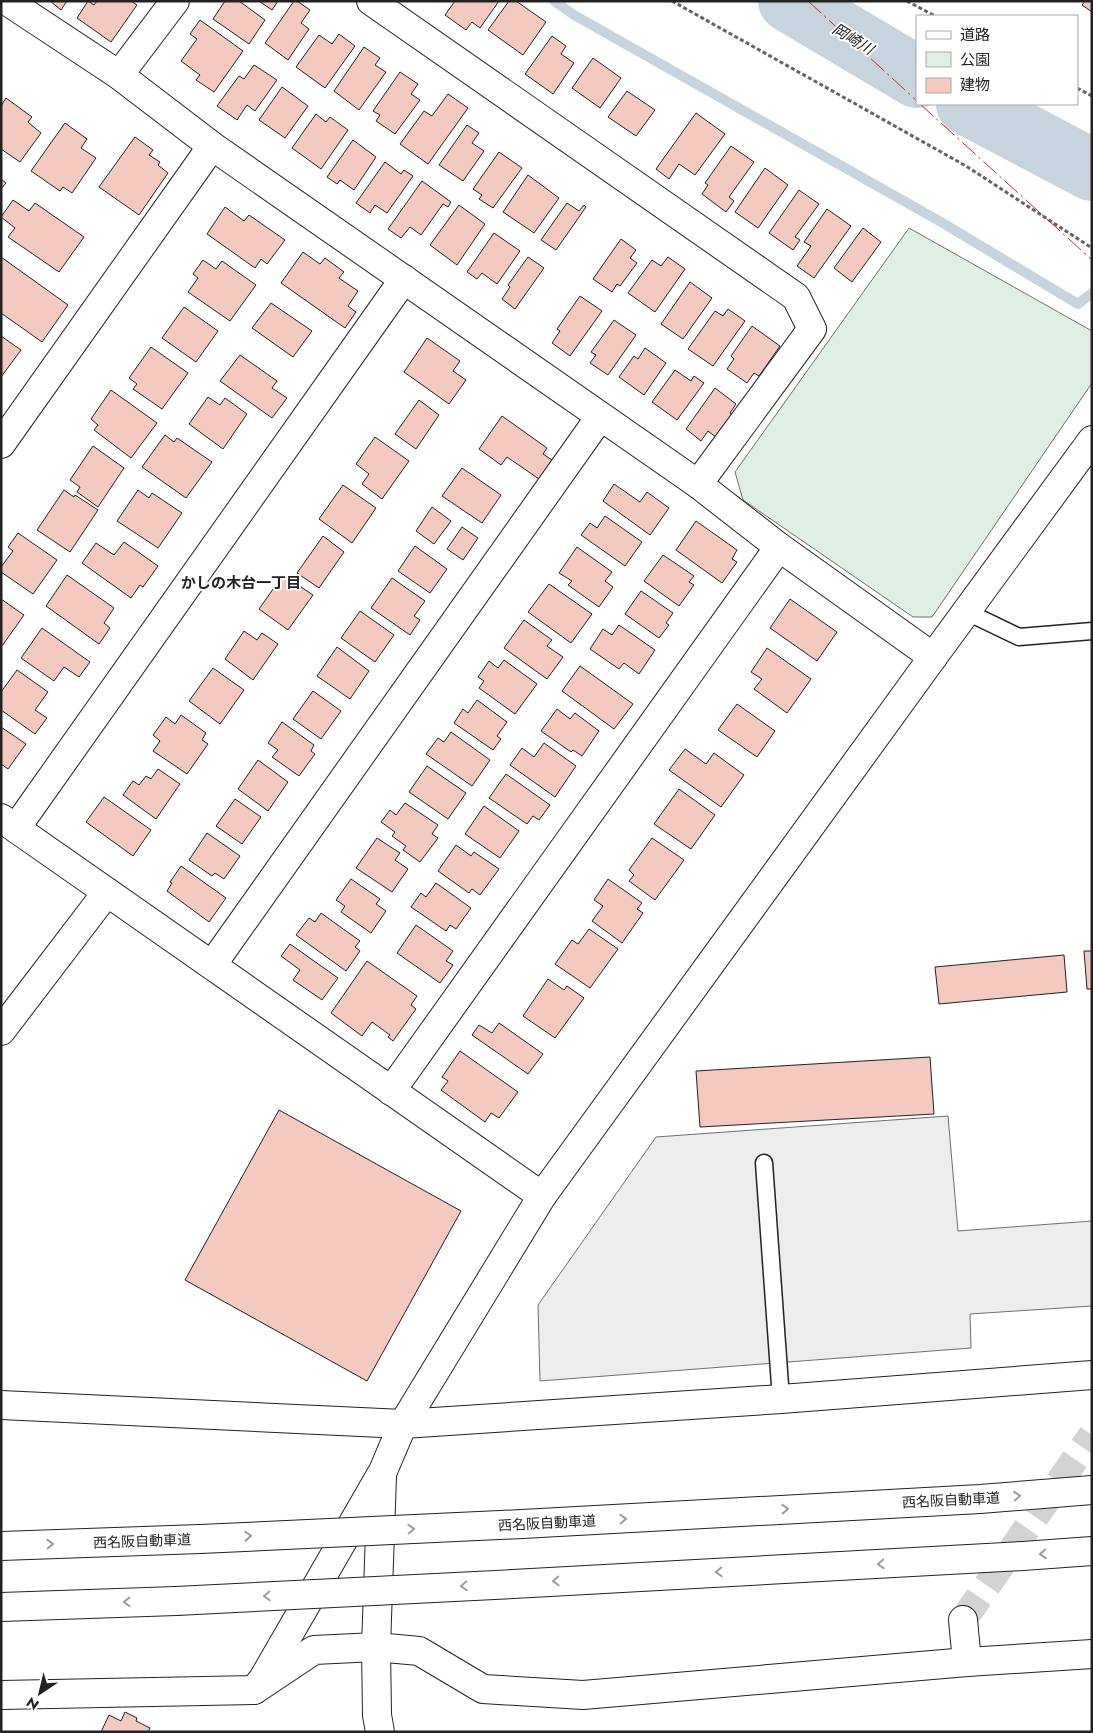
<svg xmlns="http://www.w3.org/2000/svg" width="1093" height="1733" font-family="Jost,'Noto Sans JP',sans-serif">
  <rect width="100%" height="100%" fill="#fff"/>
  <path fill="#e0efe3" stroke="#6f6f6f" d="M909,228L1092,331V383L932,617H913L743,500L735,472Z"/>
  <path fill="#ededed" stroke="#6f6f6f" d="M948,1116L958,1231L1092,1221V1306L970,1314L971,1348L540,1381L538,1305L656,1137Z"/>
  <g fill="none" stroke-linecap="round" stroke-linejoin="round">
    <path stroke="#c7d3dd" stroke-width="10" d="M554,1L574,15L941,222L1078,304L1092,293"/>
    <g stroke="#c7d3dd" stroke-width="62">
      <path d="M789,1L917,77"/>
      <path d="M967,104L1092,170"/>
    </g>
  </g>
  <g fill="#f3c9c0" stroke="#222">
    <path d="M50,1H67L61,10Z"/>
    <path d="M88,1L94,5L97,1H131L137,5L111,42L77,18Z"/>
    <path d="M225,1H239L265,20L249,44L213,19Z"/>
    <path d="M259,1H278L272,10Z"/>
    <path d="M294,1H297L310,10L301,23L309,29L288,60L265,43Z"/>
    <path d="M455,1H499L480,28L472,22L466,30L445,15Z"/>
    <path d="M509,1H516L546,22L523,55L488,30Z"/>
    <path d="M1085,1H1092V12L1082,5Z"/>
    <path d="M200,20L243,51L214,92L196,80L200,75L181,61L197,39L190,34Z"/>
    <path d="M339,34L355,46L325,88L296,67L319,35L332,44Z"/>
    <path d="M552,36L566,46L561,54L574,63L553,94L525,74Z"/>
    <path d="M364,47L380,58L375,65L386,72L359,110L334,91Z"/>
    <path d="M593,58L621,78L600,108L572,88Z"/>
    <path d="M254,65L277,80L255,111L247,105L237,120L217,106L239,76L244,79Z"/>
    <path d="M400,72L418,84L411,94L420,100L395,134L376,121L380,115L373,111Z"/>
    <path d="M282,87L308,106L285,138L259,120Z"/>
    <path d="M627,91L655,110L636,136L608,117Z"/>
    <path d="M448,94L468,108L428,164L400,144L424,111L432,116Z"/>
    <path d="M6,98L32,117L28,122L41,133L20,162L1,149V106Z"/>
    <path d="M696,113L725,134L695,175L679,164L669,179L656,169Z"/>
    <path d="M316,114L326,122L330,117L348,130L321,169L292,148Z"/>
    <path d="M65,123L87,139L81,148L96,158L72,193L63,187L60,191L31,171Z"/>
    <path d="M467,125L479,133L472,143L484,151L463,181L439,165Z"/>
    <path d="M135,137L153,150L149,155L160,162L158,165L168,173L139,215L99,187Z"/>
    <path d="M353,140L376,157L354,190L340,180L337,184L327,177Z"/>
    <path d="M731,146L754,162L729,197L734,201L726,212L702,194L708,185L705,183Z"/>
    <path d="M499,152L522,168L493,208L479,199L482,195L473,189Z"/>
    <path d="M385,162L401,174L404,170L413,176L387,213L375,205L370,213L356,203Z"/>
    <path d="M765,168L788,185L758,228L735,212Z"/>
    <path d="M528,175L559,198L534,233L503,212Z"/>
    <path d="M1,179L6,183L1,189Z"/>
    <path d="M422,181L451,202L448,207L443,204L421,235L410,227L401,238L388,229Z"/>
    <path d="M799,190L819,204L795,237L800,240L793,250L769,233Z"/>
    <path d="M13,200L29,211L35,203L84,237L59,272L8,237L15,228L1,217Z"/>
    <path d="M567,203L579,211L584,205L586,207L556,250L541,240Z"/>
    <path d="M459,205L485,224L457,265L430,245Z"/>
    <path d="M225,207L244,221L249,215L285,240L267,264L261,259L255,268L207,234Z"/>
    <path d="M827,209L851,226L814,278L797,266L811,246L804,242Z"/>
    <path d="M863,228L881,242L852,282L834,268Z"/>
    <path d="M494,233L520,251L497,284L482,273L477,279L467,272Z"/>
    <path d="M621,239L636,250L630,258L637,263L620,286L617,284L612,292L593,279Z"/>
    <path d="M303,252L320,264L325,258L344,272L339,278L358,291L348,306L356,312L345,328L281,283Z"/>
    <path d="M1,257L68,305L42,342L1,313Z"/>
    <path d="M528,257L544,268L515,309L502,299L510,287L508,285Z"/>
    <path d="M668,257L685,269L655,312L628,293L652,260L661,266Z"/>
    <path d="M203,260L216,269L222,261L256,285L230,321L188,292L198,278L193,274Z"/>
    <path d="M690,282L712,298L683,339L661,324Z"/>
    <path d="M580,296L602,311L570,356L552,343L560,331L557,329Z"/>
    <path d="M271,303L312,331L293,357L252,328Z"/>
    <path d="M184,307L218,331L196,362L162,338Z"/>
    <path d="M728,309L745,321L713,366L688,349L715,311L723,316Z"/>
    <path d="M614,320L636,335L608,375L590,363L596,355L591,352Z"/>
    <path d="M752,326L780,346L759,376L754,373L747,383L727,369L734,359L731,356Z"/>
    <path d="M1,336L21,350L1,377Z"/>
    <path d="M427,338L460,361L453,371L466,380L449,404L404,372Z"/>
    <path d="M151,347L188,373L162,409L133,389L137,384L129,378Z"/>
    <path d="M645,348L666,363L644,395L619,377L634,356L638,359Z"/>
    <path d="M240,355L277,381L272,388L287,398L272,418L220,381Z"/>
    <path d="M675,370L691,381L694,376L704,383L677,420L652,402Z"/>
    <path d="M715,388L736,404L730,413L733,416L717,438L708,431L701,441L686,429Z"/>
    <path d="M111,390L157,423L131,458L94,430L98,425L91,419Z"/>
    <path d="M208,397L220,405L225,398L247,414L223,449L189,424Z"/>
    <path d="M419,400L439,415L416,449L395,434Z"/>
    <path d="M502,416L547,448L543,454L552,460L539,479L507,457L501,465L479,449Z"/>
    <path d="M165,435L174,442L177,438L212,462L186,498L142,467Z"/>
    <path d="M375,437L409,461L382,499L362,484L369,474L356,464Z"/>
    <path d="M93,446L124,468L98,507L77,492L80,487L70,480Z"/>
    <path d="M462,468L501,495L482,523L442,496Z"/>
    <path d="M614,484L640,502L647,492L669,508L650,535L603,501Z"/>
    <path d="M343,485L376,508L352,543L319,519Z"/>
    <path d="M64,490L74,497L75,495L98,510L70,552L37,530Z"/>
    <path d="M138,490L149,498L152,493L182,513L158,548L117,521Z"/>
    <path d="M432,507L451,521L434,544L416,531Z"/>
    <path d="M605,516L642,542L625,566L581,535L590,523L597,528Z"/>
    <path d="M696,521L737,550L732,559L737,562L722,583L676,550Z"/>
    <path d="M462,527L478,538L463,560L447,549Z"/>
    <path d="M18,533L57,560L33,594L1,572V567L13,551L8,547Z"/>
    <path d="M323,536L344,552L319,588L297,573Z"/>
    <path d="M124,542L158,566L143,587L140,585L131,598L82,563L96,543L114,555Z"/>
    <path d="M415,546L447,569L430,593L398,571Z"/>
    <path d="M577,547L612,572L605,581L613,587L599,607L568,585L572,581L559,573Z"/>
    <path d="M663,555L694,576L689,582L694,585L679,606L644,581Z"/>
    <path d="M67,575L114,608L104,623L110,628L99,644L46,606Z"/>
    <path d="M283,575L313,595L288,630L259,609Z"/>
    <path d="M392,578L425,601L414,616L420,620L410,635L371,608Z"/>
    <path d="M549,584L592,614L571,643L528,612Z"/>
    <path d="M641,591L673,613L666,623L669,625L659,638L625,614Z"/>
    <path d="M1,599L24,615L2,646L1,645Z"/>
    <path d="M790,599L837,632L817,661L770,628Z"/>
    <path d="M360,611L394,635L375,662L341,638Z"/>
    <path d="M524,620L552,640L547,646L563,657L547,679L504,648Z"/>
    <path d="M619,625L655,650L639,674L624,663L619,669L590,649L603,629L612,635Z"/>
    <path d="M42,628L90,662L79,677L64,667L54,681L21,658Z"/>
    <path d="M244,631L257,640L262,633L278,644L253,680L225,659Z"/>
    <path d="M337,647L369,671L350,699L317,676Z"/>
    <path d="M767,648L811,679L787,713L754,689L762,679L751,672Z"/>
    <path d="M504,660L537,684L515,714L479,688L484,681L478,677L489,661L498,668Z"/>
    <path d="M580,666L633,704L614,729L562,691Z"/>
    <path d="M213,668L244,690L220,724L189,701Z"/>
    <path d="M17,670L48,692L35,710L47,718L35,734L1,710V692Z"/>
    <path d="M313,691L341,711L321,739L293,719Z"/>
    <path d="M477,700L507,722L497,736L501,739L493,750L454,723L463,709L468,713Z"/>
    <path d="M737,704L775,731L757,757L718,730Z"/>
    <path d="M557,709L570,719L575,713L599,731L582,756L573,750L571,752L541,731Z"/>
    <path d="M181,715L206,733L202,740L208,744L187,774L153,751L160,741L153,735L166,717L175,724Z"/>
    <path d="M282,722L314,745L311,751L315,754L299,776L272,757L278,750L268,743Z"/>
    <path d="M1,727L26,744L8,769L1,764Z"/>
    <path d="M451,732L490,760L472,786L426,754L438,738L444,742Z"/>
    <path d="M544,743L576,766L555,797L510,765L522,748L534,757Z"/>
    <path d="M685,749L706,764L714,753L744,775L721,807L669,770Z"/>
    <path d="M258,760L288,782L268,811L238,789Z"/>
    <path d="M427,766L466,793L448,819L409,792Z"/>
    <path d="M158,769L180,784L156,819L123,795L133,781L139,785L146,776L151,779Z"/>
    <path d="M506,774L550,805L539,820L533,816L527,824L489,798Z"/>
    <path d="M679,789L715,815L691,849L654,824Z"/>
    <path d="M104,797L151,830L133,856L86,822Z"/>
    <path d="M235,799L261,817L242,844L216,826Z"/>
    <path d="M405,803L438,825L432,834L438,838L420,862L403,850L406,846L392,836L395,832L381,822L390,810L396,815Z"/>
    <path d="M484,806L519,831L500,858L465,834Z"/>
    <path d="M207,833L240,856L224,879L215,873L212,876L189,860Z"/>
    <path d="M377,838L400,853L395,860L408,869L392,892L356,868Z"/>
    <path d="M652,838L684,860L655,900L629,881L634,875L629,870Z"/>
    <path d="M456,845L471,856L474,852L499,869L480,895L472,889L469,893L438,871Z"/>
    <path d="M181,866L226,898L209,922L167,891L172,883L170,882Z"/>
    <path d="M351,879L380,899L376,904L386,911L371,933L341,912L345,906L336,900Z"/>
    <path d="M608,879L642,903L637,909L643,913L622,943L592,921L603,906L594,900Z"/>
    <path d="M436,883L471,908L456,929L450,925L446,931L411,907L421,893L426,897Z"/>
    <path d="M321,913L360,941L355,947L360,951L346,971L296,935L309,918L315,922Z"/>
    <path d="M416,925L453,951L446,961L453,965L440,983L397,953Z"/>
    <path d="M589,929L618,949L590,988L555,964L572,940L578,944Z"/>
    <path d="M290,944L338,978L322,1000L293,980L300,970L281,956Z"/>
    <path d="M1084,951H1092V989H1087Z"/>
    <path d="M1064,955L1067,992L939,1004L935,967Z"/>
    <path d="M367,961L417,996L411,1005L416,1009L393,1041L388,1037L390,1035L372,1022L362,1036L331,1013Z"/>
    <path d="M548,979L564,990L567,986L584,998L555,1038L523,1016Z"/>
    <path d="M499,1023L543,1054L528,1074L472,1035L479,1025L492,1033Z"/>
    <path d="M460,1051L518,1092L499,1118L491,1113L485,1122L441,1090L448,1081L442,1077Z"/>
    <path d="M930,1057L934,1114L700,1127L696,1071Z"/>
    <path d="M279,1110L461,1211L367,1381L185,1280Z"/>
    <path d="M125,1712L137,1718L136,1721L150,1728L148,1732H101L109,1715L121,1721Z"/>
  </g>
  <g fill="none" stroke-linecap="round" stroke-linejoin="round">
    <path stroke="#d3d3d3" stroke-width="28" stroke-dasharray="28 14" stroke-linecap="butt" d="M963,1620L1092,1435"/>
    <defs>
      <g id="service">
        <path d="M967,612L1019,637L1092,631"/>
        <path d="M764,1163L781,1399"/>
      </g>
      <g id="minor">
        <path d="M7,1L119,75L212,146L698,484L779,547L933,657"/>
        <path d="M371,1L796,297L812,329L698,484"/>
        <path d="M119,75L175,1"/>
        <path d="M1,444L212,146"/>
        <path d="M16,828L404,279"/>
        <path d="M212,965L600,417"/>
        <path d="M1,1031L107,892"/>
        <path d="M391,1091L779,547"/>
        <path d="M1,1405L403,1424L781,1399L1092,1375"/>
        <path d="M963,1620L967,1662"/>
        <path d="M376,1647L377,1715L380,1732"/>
        <path d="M1,1695L254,1690L314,1650L376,1647L419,1651L483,1689L583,1695L967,1662L1092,1654"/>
      </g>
      <g id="tertiary">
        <path d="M1,818L542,1196"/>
        <path d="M376,1647L382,1476"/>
        <path d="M254,1690L263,1679L383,1471L403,1424L542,1196L933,657L1092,440"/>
      </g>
      <g id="motorway">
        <path d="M522,1524L980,1499L1092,1490"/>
        <path d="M1,1546L200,1539"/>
        <path d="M513,1584L1023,1556L1092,1551"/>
        <path d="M1,1607L176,1601"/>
      </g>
    </defs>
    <use href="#service" stroke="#222" stroke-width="19"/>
    <use href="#minor" stroke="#222" stroke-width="30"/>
    <use href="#tertiary" stroke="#222" stroke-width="30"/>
    <use href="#motorway" stroke="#222" stroke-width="30"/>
    <g stroke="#646464" stroke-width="3" stroke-dasharray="4 2.5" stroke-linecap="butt">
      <path d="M672,1L966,166L1092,248"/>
      <path d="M907,1L935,16"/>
      <path d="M1077,88L1092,96"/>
    </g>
    <use href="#service" stroke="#fff" stroke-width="16"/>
    <use href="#minor" stroke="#fff" stroke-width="28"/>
    <use href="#tertiary" stroke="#fff" stroke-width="28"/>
    <use href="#motorway" stroke="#fff" stroke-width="28"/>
    <defs>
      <g id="motorway-bridge">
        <path d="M200,1539L522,1524"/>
        <path d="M176,1601L513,1584"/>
      </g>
    </defs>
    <use href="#motorway-bridge" stroke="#222" stroke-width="30" stroke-linecap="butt"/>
    <use href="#motorway-bridge" stroke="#fff" stroke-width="28"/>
    <g stroke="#c62828" stroke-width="1" stroke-dasharray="18 4 2.5 4" stroke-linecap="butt">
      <path d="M808,1L917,101"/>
      <path d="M920,104L1092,260"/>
    </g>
  </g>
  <defs><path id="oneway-chevron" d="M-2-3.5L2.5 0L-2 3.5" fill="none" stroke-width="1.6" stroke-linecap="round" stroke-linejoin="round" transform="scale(1.25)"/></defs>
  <g stroke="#9c9c9c">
    <use href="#oneway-chevron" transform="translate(1017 1496) rotate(-4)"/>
    <use href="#oneway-chevron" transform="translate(785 1509) rotate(-3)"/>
    <use href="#oneway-chevron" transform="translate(623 1519) rotate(-3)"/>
    <use href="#oneway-chevron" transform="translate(411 1529) rotate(-3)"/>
    <use href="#oneway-chevron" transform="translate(248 1536) rotate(-3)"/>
    <use href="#oneway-chevron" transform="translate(50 1544) rotate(-2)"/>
    <use href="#oneway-chevron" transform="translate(1043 1554) rotate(176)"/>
    <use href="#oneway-chevron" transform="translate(881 1564) rotate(177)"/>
    <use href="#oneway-chevron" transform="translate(719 1572) rotate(177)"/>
    <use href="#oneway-chevron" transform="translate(556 1581) rotate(177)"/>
    <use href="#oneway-chevron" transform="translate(464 1586) rotate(177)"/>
    <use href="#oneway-chevron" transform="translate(267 1596) rotate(177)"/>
    <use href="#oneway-chevron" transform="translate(127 1602) rotate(178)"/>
  </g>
  <g text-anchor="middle" stroke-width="4" stroke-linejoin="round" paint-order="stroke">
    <g font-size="14" fill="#222" stroke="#fff">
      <text transform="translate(951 1500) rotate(-3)" y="5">西名阪自動車道</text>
      <text transform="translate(547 1523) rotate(-3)" y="5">西名阪自動車道</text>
      <text transform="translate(142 1541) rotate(-2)" y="5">西名阪自動車道</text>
    </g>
    <g font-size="15" font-style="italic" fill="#222" stroke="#fff">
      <text transform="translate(853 39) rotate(31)" y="5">岡崎川</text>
    </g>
    <g font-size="15" font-weight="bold" fill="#222" stroke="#fff">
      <text x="241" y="588">かしの木台一丁目</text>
    </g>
  </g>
  <rect width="1093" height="1733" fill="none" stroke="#222222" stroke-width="5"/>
  <rect x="916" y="15" width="162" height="90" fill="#ffffff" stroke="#a7a7a7"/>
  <rect x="926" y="31" width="25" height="8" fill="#ffffff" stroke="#a7a7a7"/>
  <text x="960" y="40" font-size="15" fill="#222222">道路</text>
  <rect x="926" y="52" width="25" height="15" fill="#e0efe3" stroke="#a7a7a7"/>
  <text x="960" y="65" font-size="15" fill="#222222">公園</text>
  <rect x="926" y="78" width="25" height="15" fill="#f3c9c0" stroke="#a7a7a7"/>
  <text x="960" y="90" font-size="15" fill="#222222">建物</text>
  <g transform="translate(40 1693) rotate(215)" stroke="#ffffff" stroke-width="4" paint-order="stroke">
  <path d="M0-4L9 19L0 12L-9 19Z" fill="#222222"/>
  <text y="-8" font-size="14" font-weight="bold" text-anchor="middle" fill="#222222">N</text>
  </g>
</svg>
